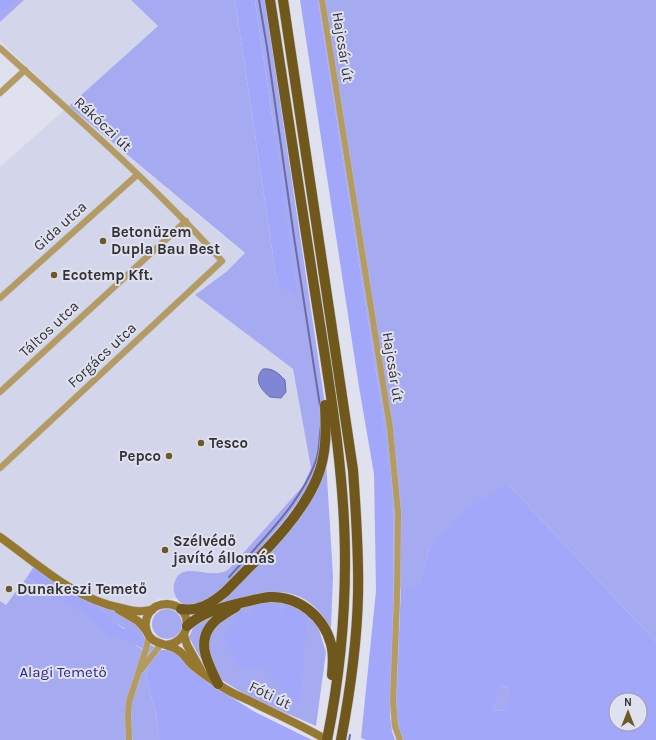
<svg xmlns="http://www.w3.org/2000/svg" width="656" height="740" font-family="Karla,sans-serif">
  <rect width="100%" height="100%" fill="#e0e1ee"/>
  <path fill="#d3d6ea" d="M24,0H131L158,26L69,106L245,254L226,272L195,295L293,369L311,468L303,486L226,575L180,598L167,599H158L148,607H134L53,595L28,620L0,601V167L69,106L0,41V22Z"/>
  <g fill="#a6aaf1">
    <path d="M0,0H24L0,22Z"/>
    <path d="M131,0H235L277,283L275,136L255,0H265L326,411C323,434 322,456 312,479C310,484 306,489 303,494C289,516 273,534 256,553C243,569 229,588 212,599C204,603 195,607 186,605C176,603 171,589 175,581C183,559 213,582 229,569L303,486L311,468L293,369L195,295L226,272L245,253L69,106L158,26Z"/>
    <path d="M318,0H656V642L509,485L429,549L419,586L394,589L393,513L380,397Z"/>
    <path d="M326,461L333,576L331,628C299,573 256,593 208,610L280,539Z"/>
    <path d="M27,577L52,595L60,586L138,647L152,654L146,677L156,714L159,740H0V601L6,605Z"/>
    <path d="M258,601L286,602L306,612L318,627L326,652L316,726C284,712 236,694 211,671C201,662 195,648 189,637L194,626L201,620Z"/>
    <path d="M96,605L115,611L139,624L145,639L147,643L108,618L104,611Z"/>
    <circle cx="167" cy="624" r="15"/>
    <path d="M502,686L508,688L512,702L502,711L492,710L498,702L495,694Z"/>
  </g>
  <g fill="#a2a7fa" fill-rule="evenodd">
    <path d="M0,0H14L0,11Z"/>
    <path d="M235,0H255L275,136L297,297L277,283Z"/>
    <path d="M300,0H318L380,397L390,478L393,513L394,596L390,715L392,731L395,740H366L361,738L376,591L374,474L359,387Z"/>
    <path d="M509,485L656,642V740H403L398,730L396,701L401,588L419,585L429,549L467,507ZM502,686L508,688L511,702L502,711L492,710L498,702L496,694ZM616,700H640V724H616Z"/>
    <path d="M35,565L84,598L96,605L104,611L109,618L124,629L129,628L147,643L155,647L162,650H176L221,691L255,712L312,740H159L156,714L146,677L152,654L121,637L118,634L111,639L84,613L53,595L27,577Z"/>
    <path d="M271,602L282,613L287,604L307,616L300,706L276,681L266,669L239,668L224,637L241,611L252,617L256,603Z"/>
  </g>
  <path fill="#8185d5" stroke="#696ca6" d="M263,369C273,368 278,373 285,380L286,392L281,398L270,397C261,390 253,379 263,369Z"/>
  <g fill="none" stroke-linecap="round" stroke-linejoin="round">
    <g stroke="#696ca6" stroke-width="2">
      <path d="M259,0L267,47L294,237L320,406"/>
      <path d="M229,577C258,545 303,501 316,460C320,450 319,437 321,426"/>
      <path d="M349,740L350,735"/>
    </g>
    <defs>
      <g id="minor">
        <path d="M322,0L390,428L398,512L397,596L393,701L395,726L400,740"/>
        <path d="M0,48C76,117 154,185 222,261L0,468"/>
        <path d="M0,93L25,70"/>
        <path d="M0,298L137,175"/>
        <path d="M0,392L186,221"/>
        <path d="M141,670L161,644"/>
        <path d="M129,740L128,715L129,702L146,649L149,635"/>
      </g>
      <g id="secondary">
        <path d="M0,537C38,564 74,599 121,608C126,609 131,611 136,611C141,612 147,610 152,610"/>
        <path d="M119,610L138,621L146,630"/>
        <path d="M184,635L187,645L201,670"/>
        <path d="M166,645C193,642 194,605 167,604C160,604 153,607 149,613C146,618 145,623 146,628C149,646 167,642 179,651C184,654 187,660 191,664C199,672 211,679 221,686C229,692 239,696 248,700C274,713 301,725 327,740"/>
      </g>
      <g id="trunk">
        <path d="M270,0C285,95 299,190 314,286C328,377 345,469 345,561C345,621 339,681 327,740"/>
        <path d="M283,0L353,470C356,512 359,553 358,595C357,644 350,692 341,740"/>
        <path d="M181,609C198,612 212,603 225,592C257,559 300,520 317,478C327,454 326,429 325,405"/>
        <path d="M187,626C203,612 220,608 240,603C250,601 259,598 270,597C299,596 324,617 331,644C334,654 333,665 332,675"/>
        <path d="M218,684C208,663 194,641 215,621C221,616 229,611 236,607"/>
      </g>
    </defs>
    <use href="#minor" stroke="#bdbec9" stroke-width="7"/>
    <use href="#secondary" stroke="#bdbec9" stroke-width="9"/>
    <use href="#trunk" stroke="#bdbec9" stroke-width="11"/>
    <use href="#minor" stroke="#b49b62" stroke-width="6"/>
    <use href="#secondary" stroke="#96782f" stroke-width="8"/>
    <use href="#trunk" stroke="#70581c" stroke-width="10"/>
  </g>
  <g fill="#6d5827" stroke="#e0e1ee" stroke-width="1.5">
    <circle cx="103" cy="241" r="4"/>
    <circle cx="54" cy="275" r="4"/>
    <circle cx="201" cy="443" r="4"/>
    <circle cx="169" cy="456" r="4"/>
    <circle cx="165" cy="550" r="4"/>
    <circle cx="9" cy="589" r="4"/>
  </g>
  <g text-anchor="middle" stroke-width="4" stroke-linejoin="round" paint-order="stroke">
    <g font-size="15" fill="#323237" stroke="#e0e1ee">
      <text transform="translate(343 47) rotate(81)" y="5">Hajcsár út</text>
      <text transform="translate(103 124) rotate(43)" y="5">Rákóczi út</text>
      <text transform="translate(60 226) rotate(-42)" y="5">Gida utca</text>
      <text transform="translate(49 329) rotate(-43)" y="5">Táltos utca</text>
      <text transform="translate(102 355) rotate(-43)" y="5">Forgács utca</text>
      <text transform="translate(393 367) rotate(81)" y="5">Hajcsár út</text>
      <text transform="translate(270 695) rotate(26)" y="5">Fóti út</text>
    </g>
    <g font-size="15" font-weight="bold" fill="#323237" stroke="#e0e1ee" text-anchor="start">
      <text x="111" y="237">Betonüzem<tspan x="111" dy="17">Dupla Bau Best</tspan></text>
      <text x="62" y="280">Ecotemp Kft.</text>
      <text x="209" y="448">Tesco</text>
      <text x="161" y="461" text-anchor="end">Pepco</text>
      <text x="173" y="546">Szélvédő<tspan x="173" dy="17">javító állomás</tspan></text>
      <text x="17" y="594">Dunakeszi Temető</text>
    </g>
    <g font-size="15" fill="#302482" stroke="#e0e1ee">
      <text x="63" y="677">Alagi Temető</text>
    </g>
  </g>
  <g transform="translate(628 712)"><circle r="19" fill="#e0e1ee" stroke="#9a9ba5"/>
  <path d="M0-3L7 15L0 10L-7 15Z" fill="#6d5827"/>
  <text y="-6" font-size="11" font-weight="bold" text-anchor="middle" fill="#323237">N</text>
  </g>
</svg>
